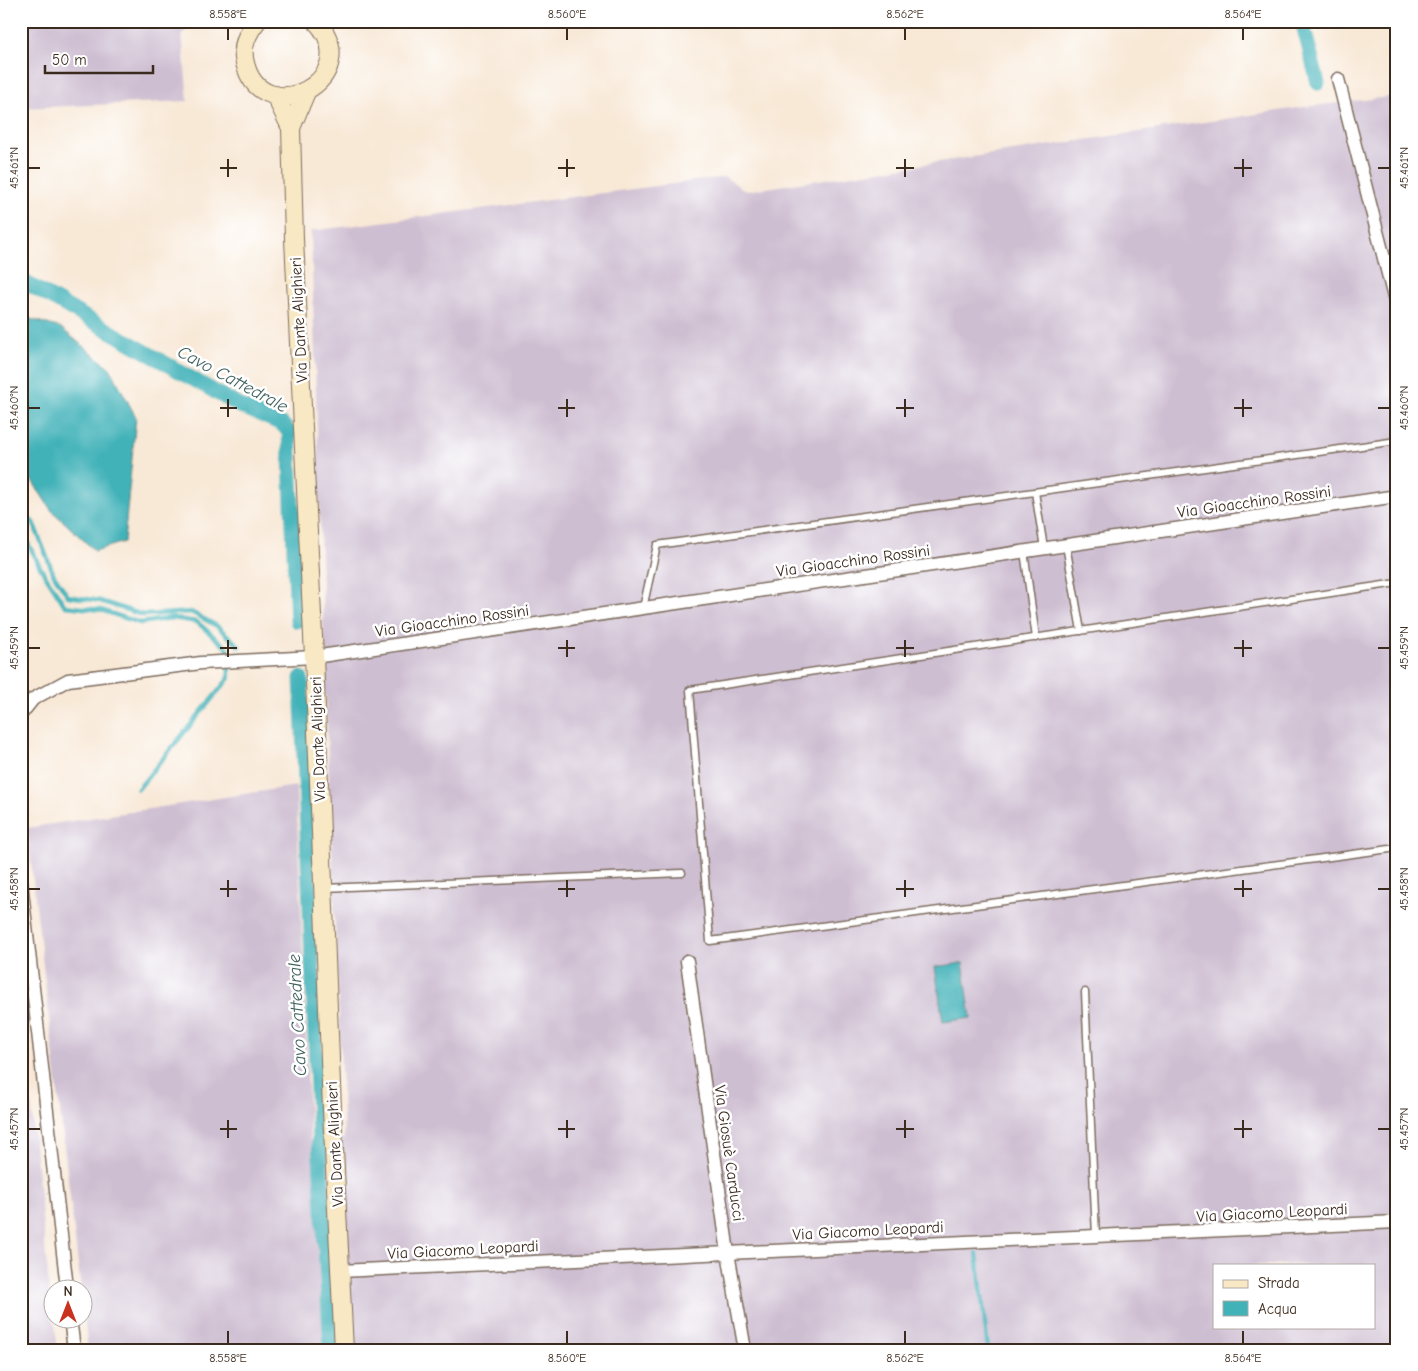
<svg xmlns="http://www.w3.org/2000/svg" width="1418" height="1371" font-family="'Comic Neue',sans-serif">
  <rect width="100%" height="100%" fill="#fff"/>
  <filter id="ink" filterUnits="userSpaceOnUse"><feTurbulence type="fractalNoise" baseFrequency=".02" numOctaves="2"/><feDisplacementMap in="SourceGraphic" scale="10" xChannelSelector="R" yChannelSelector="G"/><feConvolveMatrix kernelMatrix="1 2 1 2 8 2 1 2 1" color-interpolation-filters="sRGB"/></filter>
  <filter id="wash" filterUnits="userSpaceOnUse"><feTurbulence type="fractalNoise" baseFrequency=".0096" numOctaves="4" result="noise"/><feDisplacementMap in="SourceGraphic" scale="20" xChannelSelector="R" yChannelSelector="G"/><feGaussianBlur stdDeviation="1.12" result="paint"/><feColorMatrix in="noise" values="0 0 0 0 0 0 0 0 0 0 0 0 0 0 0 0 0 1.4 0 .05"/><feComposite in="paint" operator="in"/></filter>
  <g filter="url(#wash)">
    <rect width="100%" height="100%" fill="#f8e8d6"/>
    <g fill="#cebed1" fill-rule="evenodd">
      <path d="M21,21H195L182,34L188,101L21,108Z"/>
      <path d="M1397,96V1350H88L27,828L296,786L310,1140L344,1139L325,682L311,231L725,177L746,191L1304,107ZM1214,1265H1374V1327H1214Z"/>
      <path d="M21,1001L52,1318L54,1319L58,1350H21Z"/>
    </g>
    <g fill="#42b2b9" stroke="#3e6e6c">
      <path d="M21,316L61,328L110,368L136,417L124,542L95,551L51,510L21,464Z"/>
      <path d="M963,963L971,1018L943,1022L935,967Z"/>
    </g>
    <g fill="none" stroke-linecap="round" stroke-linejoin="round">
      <g stroke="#42b2b9" stroke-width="4.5">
        <path d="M21,513L33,522L54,575L68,596L100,601L143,615L191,612L217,626L239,646"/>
        <path d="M21,529L40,567L65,606L101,610L140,623L172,618L197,622L228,649L229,678L138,789"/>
        <path d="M977,1253L988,1350"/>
      </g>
      <g stroke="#42b2b9" stroke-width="15">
        <path d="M1302,21L1318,83"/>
        <path d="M21,280L238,405L282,424L289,432L297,621"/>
        <path d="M301,678L319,1140L331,1350"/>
      </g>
    </g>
  </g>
  <g filter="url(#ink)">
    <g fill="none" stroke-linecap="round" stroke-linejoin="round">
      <defs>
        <g id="lane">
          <path d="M1035,492L1044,548"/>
          <path d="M1066,545L1081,631"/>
          <path d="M1024,551L1036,638"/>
          <path d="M1397,583L690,690L710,941L1397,848"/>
          <path d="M643,608L657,545L1397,441"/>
          <path d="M324,888L682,873"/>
          <path d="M1085,992L1096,1236"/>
        </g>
        <g id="street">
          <path d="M1338,79L1397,309"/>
          <path d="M21,714L33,699L68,680L201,663L314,657L1397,496"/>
          <path d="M21,882L67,1288"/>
          <path d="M687,961L728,1253L745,1350"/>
          <path d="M340,1271L1397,1222"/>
          <path d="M70,1318L74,1350"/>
        </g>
        <g id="secondary">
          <path d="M257,21C247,33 241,48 245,63C262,133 369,79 316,21"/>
          <path d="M306,92L291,128L294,239L314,657L332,1109L344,1350"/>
          <path d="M275,95L291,128"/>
        </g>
      </defs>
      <use href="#lane" stroke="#7d6c5e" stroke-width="9"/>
      <use href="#street" stroke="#7d6c5e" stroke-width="15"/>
      <use href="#secondary" stroke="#7d6c5e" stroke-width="20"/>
      <use href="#lane" stroke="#fff" stroke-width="6"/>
      <use href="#street" stroke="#fff" stroke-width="12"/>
      <use href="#secondary" stroke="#f8e8c3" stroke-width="18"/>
    </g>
  </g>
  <path fill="none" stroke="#3b2a1e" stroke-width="2" d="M228,28V40M567,28V40M905,28V40M1243,28V40M228,159V177M567,159V177M905,159V177M1243,159V177M28,168H40M220,168H237M558,168H575M896,168H914M1234,168H1252M1378,168H1390M228,399V417M567,399V417M905,399V417M1243,399V417M28,408H40M220,408H237M558,408H575M896,408H914M1234,408H1252M1378,408H1390M228,640V657M567,640V657M905,640V657M1243,640V657M28,648H40M220,648H237M558,648H575M896,648H914M1234,648H1252M1378,648H1390M228,880V897M567,880V897M905,880V897M1243,880V897M28,889H40M220,889H237M558,889H575M896,889H914M1234,889H1252M1378,889H1390M228,1120V1138M567,1120V1138M905,1120V1138M1243,1120V1138M28,1129H40M220,1129H237M558,1129H575M896,1129H914M1234,1129H1252M1378,1129H1390M228,1331V1344M567,1331V1344M905,1331V1344M1243,1331V1344"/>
  <g text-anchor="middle" stroke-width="5" stroke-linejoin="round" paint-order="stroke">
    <g font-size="16" fill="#3b2a1e" stroke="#fff">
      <text transform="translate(298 320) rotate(-93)" y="6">Via Dante Alighieri</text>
      <text transform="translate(1254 501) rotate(-8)" y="6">Via Gioacchino Rossini</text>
      <text transform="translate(853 560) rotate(-8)" y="6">Via Gioacchino Rossini</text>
      <text transform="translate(452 620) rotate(-8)" y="6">Via Gioacchino Rossini</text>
      <text transform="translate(317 739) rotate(-92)" y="6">Via Dante Alighieri</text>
      <text transform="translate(334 1144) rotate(-93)" y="6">Via Dante Alighieri</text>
      <text transform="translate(730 1153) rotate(82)" y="6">Via Giosuè Carducci</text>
      <text transform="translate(1272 1212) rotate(-3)" y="6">Via Giacomo Leopardi</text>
      <text transform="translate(868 1230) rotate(-3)" y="6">Via Giacomo Leopardi</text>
      <text transform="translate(463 1249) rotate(-3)" y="6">Via Giacomo Leopardi</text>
    </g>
    <g font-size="18" font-style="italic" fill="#3e605c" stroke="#fff">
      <text transform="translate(233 379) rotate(28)" y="6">Cavo Cattedrale</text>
      <text transform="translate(297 1015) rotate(-93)" y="6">Cavo Cattedrale</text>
    </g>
  </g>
  <rect width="1418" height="1371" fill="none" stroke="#fff" stroke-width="55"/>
  <rect x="1213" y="1264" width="162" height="65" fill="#ffffff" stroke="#b1aaa5"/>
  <rect x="1223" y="1280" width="25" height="8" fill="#f8e8c3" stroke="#b1aaa5"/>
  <text x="1258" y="1288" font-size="15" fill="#3b2a1e">Strada</text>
  <rect x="1223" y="1301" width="25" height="15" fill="#42b2b9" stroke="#b1aaa5"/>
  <text x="1258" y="1314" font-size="15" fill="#3b2a1e">Acqua</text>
  <g transform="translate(68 1304)"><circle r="24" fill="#ffffff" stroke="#b1aaa5"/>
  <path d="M0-4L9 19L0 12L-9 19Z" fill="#c8321e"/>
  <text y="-8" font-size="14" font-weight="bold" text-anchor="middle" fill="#3b2a1e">N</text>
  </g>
  <path d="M45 65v8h108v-8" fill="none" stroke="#3b2a1e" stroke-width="2.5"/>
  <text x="52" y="65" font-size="15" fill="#3b2a1e" stroke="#ffffff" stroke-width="4" paint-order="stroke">50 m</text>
  <rect x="28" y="28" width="1362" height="1316" fill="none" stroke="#3b2a1e" stroke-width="2"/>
  <g font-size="12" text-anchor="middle" fill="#3b2a1e">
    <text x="228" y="18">8.558°E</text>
    <text x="567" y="18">8.560°E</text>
    <text x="905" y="18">8.562°E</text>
    <text x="1243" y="18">8.564°E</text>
    <text transform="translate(14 168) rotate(-90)" y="4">45.461°N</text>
    <text transform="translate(1404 168) rotate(-90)" y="4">45.461°N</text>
    <text transform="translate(14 408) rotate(-90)" y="4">45.460°N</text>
    <text transform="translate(1404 408) rotate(-90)" y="4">45.460°N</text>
    <text transform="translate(14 648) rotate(-90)" y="4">45.459°N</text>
    <text transform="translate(1404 648) rotate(-90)" y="4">45.459°N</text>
    <text transform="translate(14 889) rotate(-90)" y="4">45.458°N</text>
    <text transform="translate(1404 889) rotate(-90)" y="4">45.458°N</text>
    <text transform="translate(14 1129) rotate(-90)" y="4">45.457°N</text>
    <text transform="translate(1404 1129) rotate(-90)" y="4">45.457°N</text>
    <text x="228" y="1362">8.558°E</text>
    <text x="567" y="1362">8.560°E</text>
    <text x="905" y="1362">8.562°E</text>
    <text x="1243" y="1362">8.564°E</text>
  </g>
</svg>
